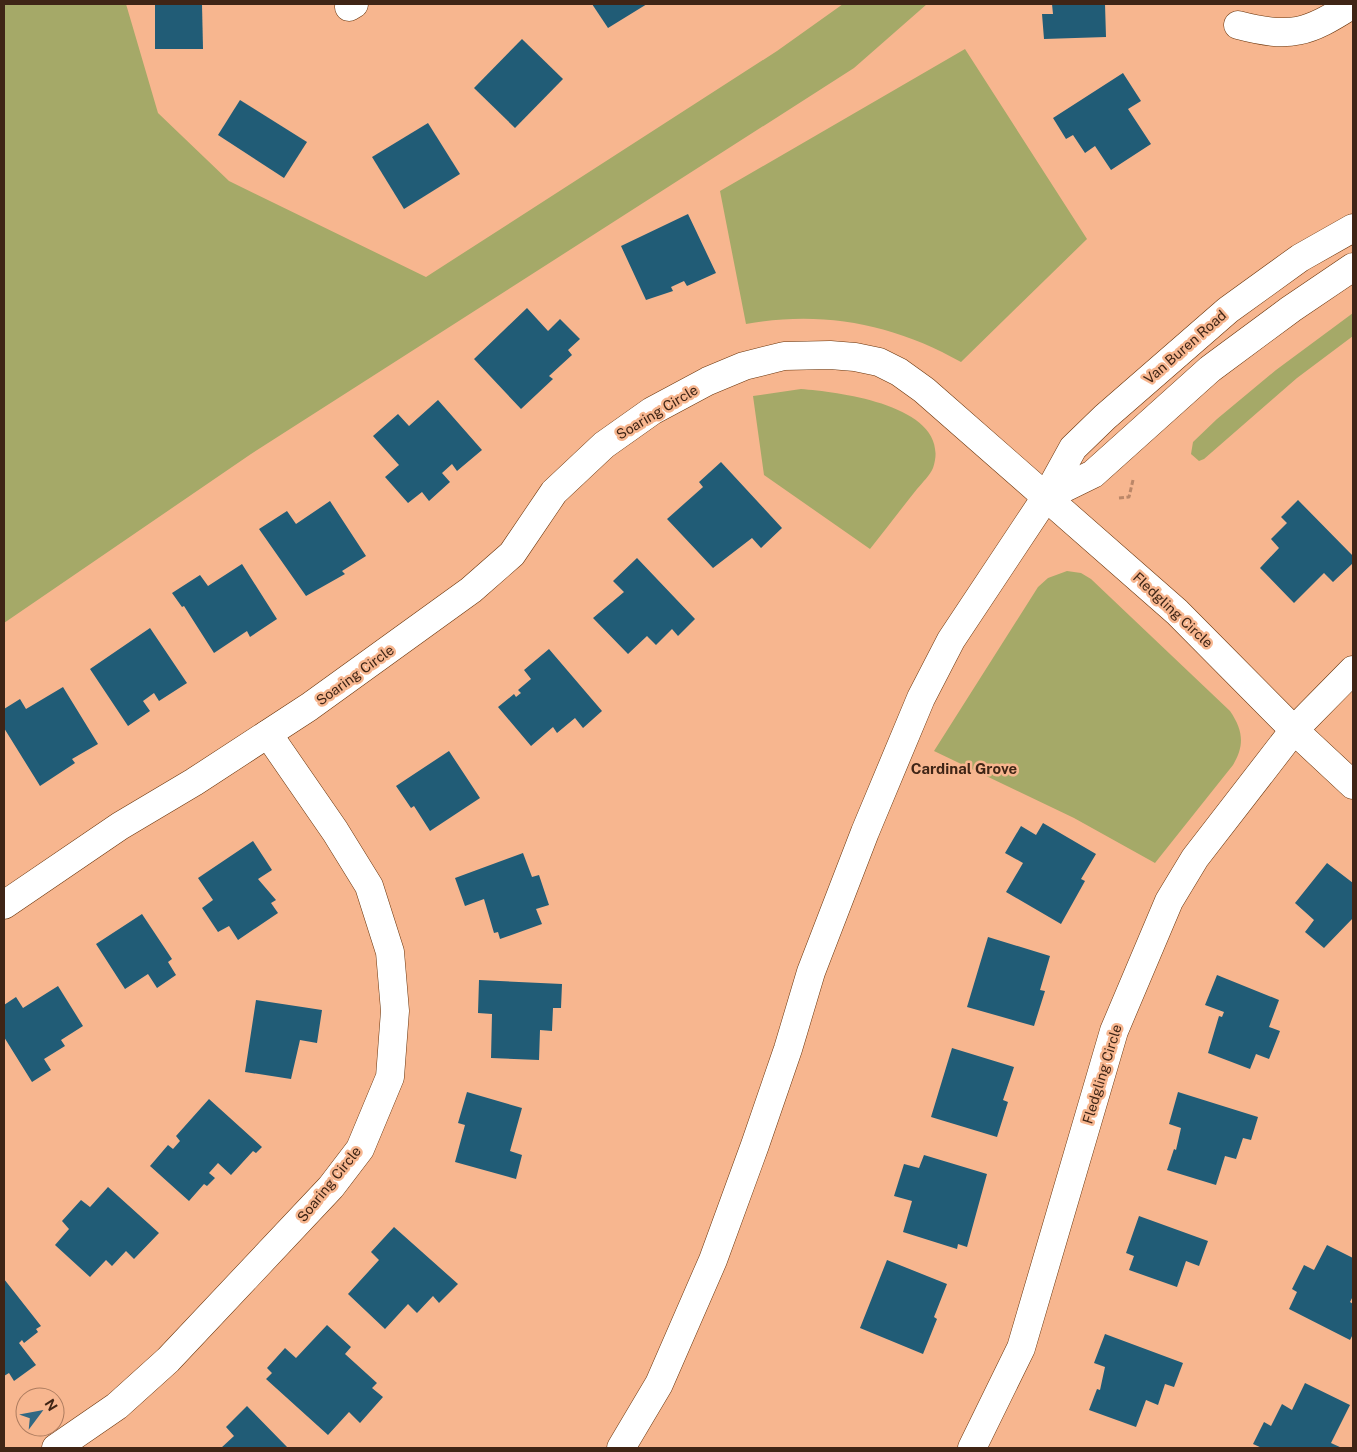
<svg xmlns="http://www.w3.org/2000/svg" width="1357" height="1452" font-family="'Public Sans',sans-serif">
  <rect width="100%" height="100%" fill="#f7b68f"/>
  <g fill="#a5a968">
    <path d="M4,4H126L158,113L229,181L426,277L777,51L843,4H927L854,68L251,454L4,623Z"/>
    <path d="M965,49L1087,239L961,362C894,324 822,310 746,324L720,191Z"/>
    <path d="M1353,313V336L1297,378L1204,459L1199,461L1191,454L1193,442L1217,419L1276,370Z"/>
    <path d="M801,389C840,392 954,406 933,468C930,475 922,483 917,489C901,509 886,529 870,549L764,475L753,396Z"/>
    <path d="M1067,571L1081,573L1091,579L1230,711C1243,730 1245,745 1233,765L1155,863L1074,818L934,751L1038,587L1048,578Z"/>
  </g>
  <g fill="#215c76">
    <path d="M155,4H202L203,49H155Z"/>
    <path d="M592,4H647L608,28Z"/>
    <path d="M1052,4H1105L1106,37L1044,39L1042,14H1053Z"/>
    <path d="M522,39L563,79L515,128L474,88Z"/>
    <path d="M1123,73L1141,101L1128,109L1151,144L1111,170L1095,146L1085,153L1073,135L1066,139L1053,118Z"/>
    <path d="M240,100L307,142L284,178L218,135Z"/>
    <path d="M428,123L460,174L404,209L372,157Z"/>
    <path d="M688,214L716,273L687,286L684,281L671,287L673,291L646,300L621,246Z"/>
    <path d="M527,308L548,331L560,319L580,339L568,350L572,355L549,376L553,379L521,409L474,359Z"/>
    <path d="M438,400L482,450L457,471L452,464L442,473L450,482L429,501L422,492L408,503L385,477L399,465L373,436L398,414L409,426Z"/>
    <path d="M721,462L782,528L761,548L752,538L713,568L667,519L703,487L699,482Z"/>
    <path d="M1298,500L1353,556V563L1333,582L1324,573L1294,603L1260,568L1279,548L1271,539L1287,523L1281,517Z"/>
    <path d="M330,501L366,556L342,571L345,574L306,596L259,529L287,511L296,524Z"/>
    <path d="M637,558L695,619L678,636L672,629L656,645L647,636L628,654L593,618L624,592L613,581Z"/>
    <path d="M242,564L277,619L250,637L247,631L214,653L184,606L182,607L172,593L200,575L208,586Z"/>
    <path d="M150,628L187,683L159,701L154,693L143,701L150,711L128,726L90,669Z"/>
    <path d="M549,649L602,711L583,728L575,718L557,733L553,727L531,746L498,707L514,694L516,697L521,693L518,690L531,679L524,670Z"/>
    <path d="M63,687L98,744L72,759L75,763L40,786L4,728V709L20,699L26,709Z"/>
    <path d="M449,751L480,798L430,831L414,806L411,808L396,786Z"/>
    <path d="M1043,823L1096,854L1081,879L1085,881L1061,924L1006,892L1023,863L1005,853L1021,826L1036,835Z"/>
    <path d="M253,841L272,870L258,879L276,900L271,903L278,913L238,940L229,926L218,932L202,908L213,900L198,878Z"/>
    <path d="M523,853L532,877L539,875L549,905L536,909L542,924L500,939L498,932L494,933L484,899L465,906L455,878Z"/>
    <path d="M1327,863L1353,883V918L1324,948L1305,932L1314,920L1295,903Z"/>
    <path d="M142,914L172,959L168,962L176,975L157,988L148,974L125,989L96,944Z"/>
    <path d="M988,937L1050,956L1040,990L1045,991L1034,1026L967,1007Z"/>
    <path d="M1217,975L1279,1000L1269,1027L1280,1031L1269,1059L1256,1054L1250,1069L1208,1053L1219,1016L1222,1017L1224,1012L1205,1005Z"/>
    <path d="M479,980L562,984L561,1008H553L552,1031L540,1030L539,1060L491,1058L492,1014L478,1013Z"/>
    <path d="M58,986L83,1026L61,1040L65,1046L44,1059L51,1070L32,1082L4,1037V1005L16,997L23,1008Z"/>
    <path d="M256,1000L322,1010L317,1043L300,1040L291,1079L245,1072Z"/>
    <path d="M952,1048L1014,1067L1003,1100L1008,1102L997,1137L931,1117Z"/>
    <path d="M467,1092L522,1108L510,1151L522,1155L516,1179L455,1162L465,1125L458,1123Z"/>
    <path d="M1178,1092L1258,1117L1251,1140L1243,1138L1236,1159L1225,1156L1216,1185L1167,1170L1174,1149L1176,1150L1181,1128L1169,1124Z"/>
    <path d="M209,1099L262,1147L256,1153L253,1151L231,1175L218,1163L209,1173L215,1178L207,1186L204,1184L189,1201L150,1166L168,1145L173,1149L180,1141L176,1136Z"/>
    <path d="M924,1155L987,1174L967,1247L958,1244L957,1249L903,1232L912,1201L894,1196L904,1164L919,1168Z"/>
    <path d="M108,1187L159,1233L134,1259L126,1251L112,1266L106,1260L90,1277L55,1245L69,1229L62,1221L81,1200L90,1207Z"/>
    <path d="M1139,1216L1208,1241L1199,1266L1186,1261L1177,1287L1129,1270L1134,1256L1126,1253Z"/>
    <path d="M394,1227L458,1284L439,1303L433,1296L417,1313L408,1304L385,1329L348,1294L379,1260L371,1252Z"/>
    <path d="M1327,1245L1353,1258V1296L1350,1302L1353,1304V1334L1350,1340L1289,1309L1297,1292L1292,1289L1304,1265L1314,1270Z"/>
    <path d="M887,1260L947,1284L934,1317L937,1319L923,1354L860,1328Z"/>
    <path d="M4,1279L41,1326L36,1329L38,1332L24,1343L22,1340L19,1343L36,1365L14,1381L9,1373L4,1376Z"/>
    <path d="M327,1325L351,1347L345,1354L377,1383L372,1388L383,1397L360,1423L349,1412L328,1435L266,1379L272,1373L267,1368L285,1348L296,1358Z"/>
    <path d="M1105,1334L1183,1363L1174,1387L1165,1384L1158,1405L1146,1400L1136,1427L1089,1410L1097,1389L1100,1390L1105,1367L1094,1363Z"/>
    <path d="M1305,1383L1350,1405L1331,1443L1342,1448H1262L1253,1444L1264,1422L1271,1426L1282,1404L1292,1410Z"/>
    <path d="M247,1406L288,1448H221L234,1436L226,1427Z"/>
  </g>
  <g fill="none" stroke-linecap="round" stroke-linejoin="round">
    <defs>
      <g id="minor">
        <path d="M349,7L354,4"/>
        <path d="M1238,25C1291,39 1308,33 1353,4"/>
        <path d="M1046,497L1093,474L1210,369L1291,309L1353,267"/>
        <path d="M4,905L120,826L194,782L309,707L471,590L512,554L554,492L604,445L652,411L708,381L744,366L784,356L830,355L855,357L879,362L899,372L924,390L1177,612L1294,730L1353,785"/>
        <path d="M56,1448L117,1406L168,1360L331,1187L360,1149L390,1077L395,1011L390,952L369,886L335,831L268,734"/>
        <path d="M621,1448L659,1384L713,1260L755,1145L788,1049L811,972L865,832L921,698L951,640L1046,497L1073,448L1105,417L1228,310L1300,258L1353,228"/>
        <path d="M972,1448L1021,1348L1114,1031L1169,901L1195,858L1294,730L1353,670"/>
      </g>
    </defs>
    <use href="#minor" stroke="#693309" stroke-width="29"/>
    <path stroke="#bb8768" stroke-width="3" stroke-dasharray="5 2.5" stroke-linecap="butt" d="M1119,498L1129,497L1133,480"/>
    <use href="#minor" stroke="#fff" stroke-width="28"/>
  </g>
  <g text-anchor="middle" stroke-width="5" stroke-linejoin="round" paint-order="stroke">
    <g font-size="14" fill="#3f2516" stroke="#f7b68f">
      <text transform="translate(1185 347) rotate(-41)" y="5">Van Buren Road</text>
      <text transform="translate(657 412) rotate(-31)" y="5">Soaring Circle</text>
      <text transform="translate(1173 610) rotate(43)" y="5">Fledgling Circle</text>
      <text transform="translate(355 675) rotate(-36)" y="5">Soaring Circle</text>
      <text transform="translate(1102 1074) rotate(-73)" y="5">Fledgling Circle</text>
      <text transform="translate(329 1184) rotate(-51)" y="5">Soaring Circle</text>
    </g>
    <g font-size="15" font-weight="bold" fill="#3f2516" stroke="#f7b68f">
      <text x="964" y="774">Cardinal Grove</text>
    </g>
  </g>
  <rect width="1357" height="1452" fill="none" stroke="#3f2516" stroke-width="10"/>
  <g transform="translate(40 1412) rotate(58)"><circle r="24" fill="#f7b68f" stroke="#ad7c5f"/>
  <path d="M0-4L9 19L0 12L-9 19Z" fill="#316883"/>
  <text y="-8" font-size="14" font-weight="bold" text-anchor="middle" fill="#3f2516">N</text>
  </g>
</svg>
